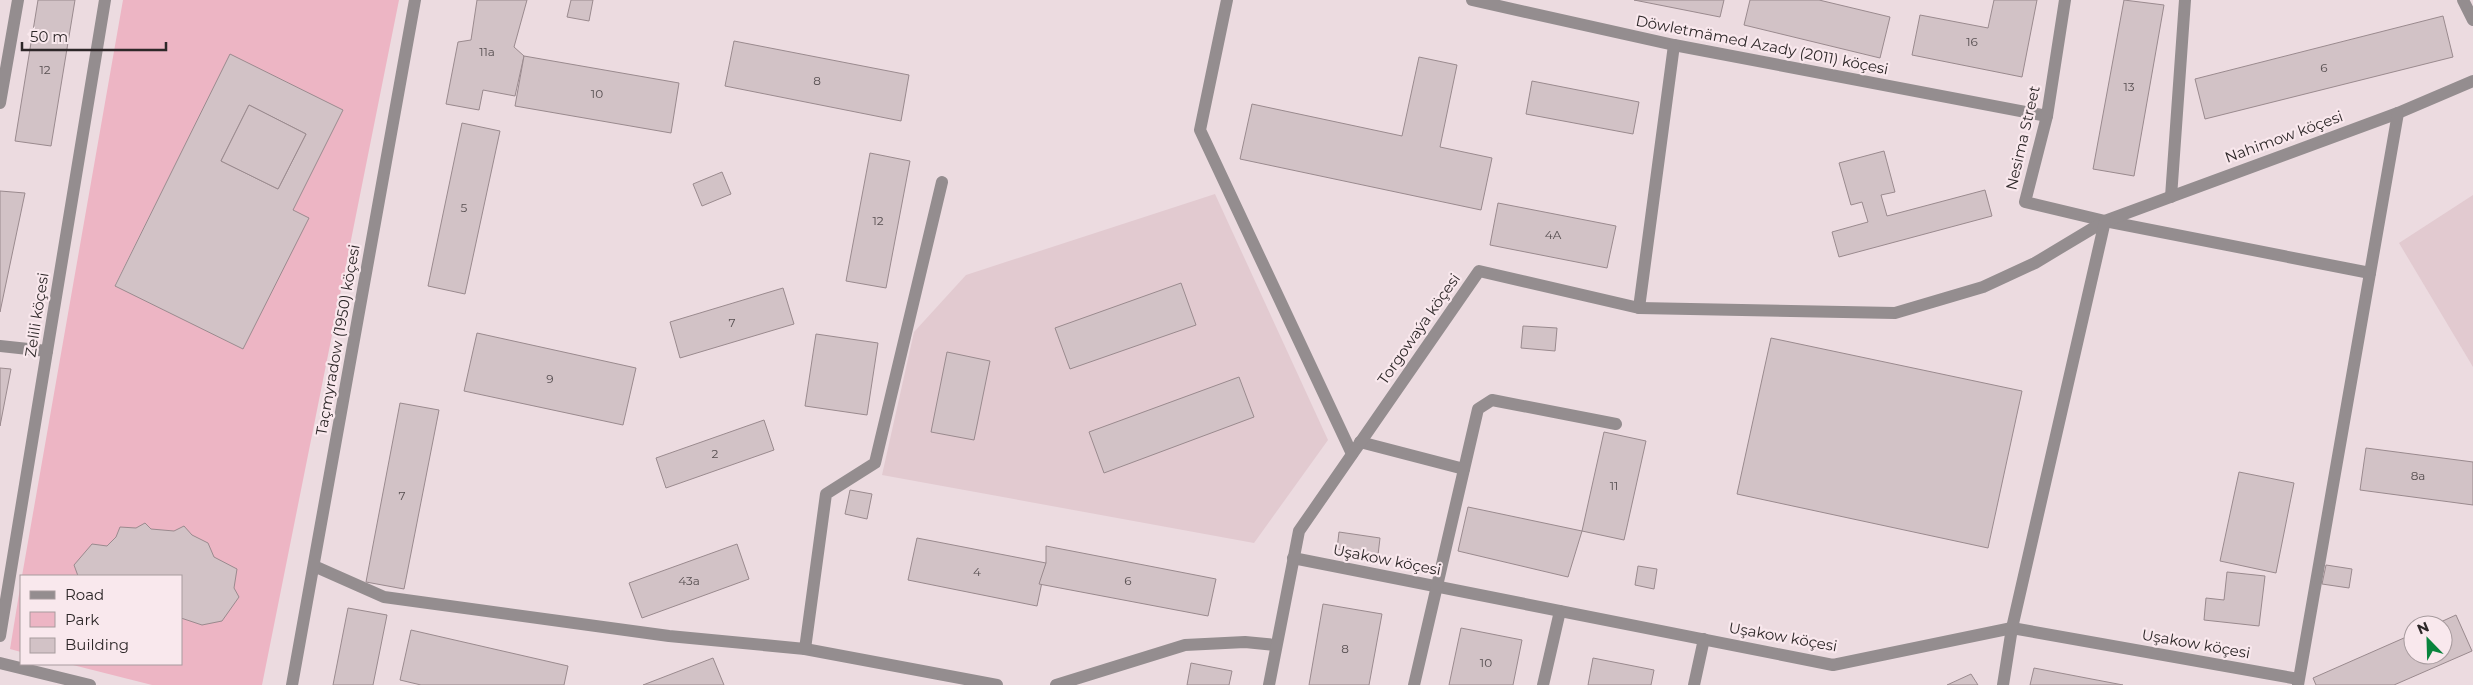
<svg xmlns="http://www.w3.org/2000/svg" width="2473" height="685" font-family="Montserrat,sans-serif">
  <rect width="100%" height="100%" fill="#ecdbe0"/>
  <g fill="#e2cad0">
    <path d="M1215,194L1328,440L1254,543L882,475L914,332L966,275Z"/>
    <path d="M2473,195V367L2399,243Z"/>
  </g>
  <g fill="#edb5c4" fill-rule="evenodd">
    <path d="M123,0H399L262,685H152L69,664H181V576H22ZM230,55L343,110L293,210L308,219L243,349L115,285Z"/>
    <path d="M21,582V652L10,649Z"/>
  </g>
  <g fill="#d2c2c6" stroke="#9a8a8e" fill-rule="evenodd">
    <path d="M38,0H75L51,146L15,141Z"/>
    <path d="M477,0H527L514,47L524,56L515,96L483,90L479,110L446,104L458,42L471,40Z"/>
    <path d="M571,0H593L589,21L567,17Z"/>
    <path d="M1634,0H1724L1720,17Z"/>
    <path d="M1750,0H1819L1890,17L1880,58L1744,25Z"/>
    <path d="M1994,0H2037L2022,77L1912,55L1920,15L1988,28Z"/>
    <path d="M2124,0L2164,5L2134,176L2093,169Z"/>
    <path d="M2443,16L2453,57L2205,119L2195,79Z"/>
    <path d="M734,41L909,75L901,121L725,86Z"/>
    <path d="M230,54L343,110L293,210L309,218L243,349L115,286ZM249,105L306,134L278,189L221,161Z"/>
    <path d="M524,56L679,83L671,133L515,106Z"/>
    <path d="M1419,57L1457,65L1440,147L1492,158L1481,210L1240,159L1252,104L1402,136Z"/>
    <path d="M1532,81L1639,102L1633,134L1526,114Z"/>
    <path d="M249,105L306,134L278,189L221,161Z"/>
    <path d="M462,123L500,131L465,294L428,286Z"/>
    <path d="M1884,151L1895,192L1881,195L1887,216L1985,190L1992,216L1839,257L1832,232L1868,222L1862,202L1851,205L1839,163Z"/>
    <path d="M870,153L910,161L886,288L846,281Z"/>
    <path d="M722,172L731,194L702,206L693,184Z"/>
    <path d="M0,191L25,193L0,312Z"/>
    <path d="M1498,203L1616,226L1607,268L1490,245Z"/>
    <path d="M1181,283L1196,325L1070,369L1055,328Z"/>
    <path d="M783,288L794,324L680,358L670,322Z"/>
    <path d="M1523,326L1557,328L1555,351L1521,348Z"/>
    <path d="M477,333L636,368L623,425L464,391Z"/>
    <path d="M816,334L878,343L867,415L805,406Z"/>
    <path d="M1771,338L2022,391L1988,548L1737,494Z"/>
    <path d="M947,352L990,361L974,440L931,432Z"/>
    <path d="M0,368L11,369L0,426Z"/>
    <path d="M1239,377L1254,417L1104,473L1089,432Z"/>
    <path d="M400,403L439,410L404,589L366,582Z"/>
    <path d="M764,420L774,450L666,488L656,458Z"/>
    <path d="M1604,432L1646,441L1624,540L1582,531Z"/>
    <path d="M2366,448L2473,462V505L2360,490Z"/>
    <path d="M2239,472L2294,483L2276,573L2220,561Z"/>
    <path d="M850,490L872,494L867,519L845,514Z"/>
    <path d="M1468,507L1582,531L1568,577L1458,551Z"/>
    <path d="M145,523L151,529L174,531L184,526L192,535L208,543L214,557L237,569L234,588L239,597L222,621L202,625L181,618V576H78L74,565L92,544L107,546L116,537L120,527L136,528Z"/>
    <path d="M1339,532L1380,538L1378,555L1337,549Z"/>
    <path d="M917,538L1046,563L1037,606L908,580Z"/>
    <path d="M737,544L749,579L642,618L629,583Z"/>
    <path d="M1046,546L1216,579L1208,616L1039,584L1046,563Z"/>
    <path d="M2326,565L2352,569L2349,588L2322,584Z"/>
    <path d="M1638,566L1657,569L1654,589L1635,585Z"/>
    <path d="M2227,572L2265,576L2259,626L2204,620L2206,598L2224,600Z"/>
    <path d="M1323,604L1382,614L1369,685H1309Z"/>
    <path d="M348,608L387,615L373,685H333Z"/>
    <path d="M2456,615L2472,651L2394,685H2316L2313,678L2413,634V655H2443V625H2434Z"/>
    <path d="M1461,628L1522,640L1513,685H1449Z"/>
    <path d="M411,630L568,666L564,685H421L400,680Z"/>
    <path d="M713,658L724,685H643Z"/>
    <path d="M1593,658L1654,670L1651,685H1588Z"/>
    <path d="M1191,663L1232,671L1229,685H1187Z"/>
    <path d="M2034,668L2123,685H2030Z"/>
    <path d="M1971,674L1978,685H1947Z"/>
  </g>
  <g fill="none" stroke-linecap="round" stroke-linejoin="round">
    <g stroke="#948d8f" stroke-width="12">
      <path d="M1227,0L1200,130L1352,454"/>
      <path d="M1472,0L1674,45L2047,116"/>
      <path d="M2065,0L2047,116L2025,202L2105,221L2370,273"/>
      <path d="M2463,0L2473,20"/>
      <path d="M0,103L18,0"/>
      <path d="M2171,197L2185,0"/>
      <path d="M1639,308L1895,313L1983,287L2035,263L2105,221L2398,113L2473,81"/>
      <path d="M0,346L47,351"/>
      <path d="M1360,442L1464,469"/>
      <path d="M1293,558L1833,665L2012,628L2298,679"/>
      <path d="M314,566L384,597L669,636L805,649L997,685"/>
      <path d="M0,636L105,0"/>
      <path d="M805,649L826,494L875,463L942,182"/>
      <path d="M0,663L90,685"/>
      <path d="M292,685L415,0"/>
      <path d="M1056,685L1185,645L1245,642L1276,645"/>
      <path d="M1269,685L1299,531L1479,271L1639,308L1674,45"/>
      <path d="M1414,685L1478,409L1492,400L1616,424"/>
      <path d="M1543,685L1560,611"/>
      <path d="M1694,685L1704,639"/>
      <path d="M2003,685L2012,628L2105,221"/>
      <path d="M2298,685L2398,113"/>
    </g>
  </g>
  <g text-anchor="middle" stroke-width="4.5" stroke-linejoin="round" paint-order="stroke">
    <g font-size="12" fill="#564e50">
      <text x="1972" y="46">16</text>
      <text x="487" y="56">11a</text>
      <text x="2324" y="72">6</text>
      <text x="45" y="74">12</text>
      <text x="817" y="85">8</text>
      <text x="2129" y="91">13</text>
      <text x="597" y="98">10</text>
      <text x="464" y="212">5</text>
      <text x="878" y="225">12</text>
      <text x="1553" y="239">4A</text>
      <text x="732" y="327">7</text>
      <text x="550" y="383">9</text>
      <text x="715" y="458">2</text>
      <text x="2418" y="480">8a</text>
      <text x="1614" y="490">11</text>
      <text x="402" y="500">7</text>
      <text x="977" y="576">4</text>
      <text x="689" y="585">43a</text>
      <text x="1128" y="585">6</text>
      <text x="1345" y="653">8</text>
      <text x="1486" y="667">10</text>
    </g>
    <g font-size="15" fill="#2d2728" stroke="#f9e8ed">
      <text transform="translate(1762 45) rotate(11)" y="5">Döwletmämed Azady (2011) köçesi</text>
      <text transform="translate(2284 137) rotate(-20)" y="5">Nahimow köçesi</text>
      <text transform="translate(2023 138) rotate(-77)" y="5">Nesima Street</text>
      <text transform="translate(37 315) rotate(-81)" y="5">Zelili köçesi</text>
      <text transform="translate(1419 329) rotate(-55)" y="5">Torgowaýa köçesi</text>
      <text transform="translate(338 340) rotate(-80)" y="5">Taçmyradow (1950) köçesi</text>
      <text transform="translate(1387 560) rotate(11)" y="5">Uşakow köçesi</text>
      <text transform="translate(1783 637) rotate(10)" y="5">Uşakow köçesi</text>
      <text transform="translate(2196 644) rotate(10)" y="5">Uşakow köçesi</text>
    </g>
  </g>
  <rect x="20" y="575" width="162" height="90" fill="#f9e8ed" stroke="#a79b9e"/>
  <rect x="30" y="591" width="25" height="8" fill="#948d8f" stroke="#a79b9e"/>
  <text x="65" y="600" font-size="15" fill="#2d2728">Road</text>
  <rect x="30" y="612" width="25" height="15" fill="#edb5c4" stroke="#a79b9e"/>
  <text x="65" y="625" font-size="15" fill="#2d2728">Park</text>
  <rect x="30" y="638" width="25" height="15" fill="#d2c2c6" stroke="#a79b9e"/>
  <text x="65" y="650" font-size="15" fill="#2d2728">Building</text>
  <g transform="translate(2428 640) rotate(337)"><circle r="24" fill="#f9e8ed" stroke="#a79b9e"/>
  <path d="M0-4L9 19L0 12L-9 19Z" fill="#09843d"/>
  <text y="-8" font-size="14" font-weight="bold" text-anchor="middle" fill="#2d2728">N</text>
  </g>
  <path d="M22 42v8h144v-8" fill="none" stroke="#2d2728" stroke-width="2.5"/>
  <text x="30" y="42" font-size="15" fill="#2d2728" stroke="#f9e8ed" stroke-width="4" paint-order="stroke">50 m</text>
</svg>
